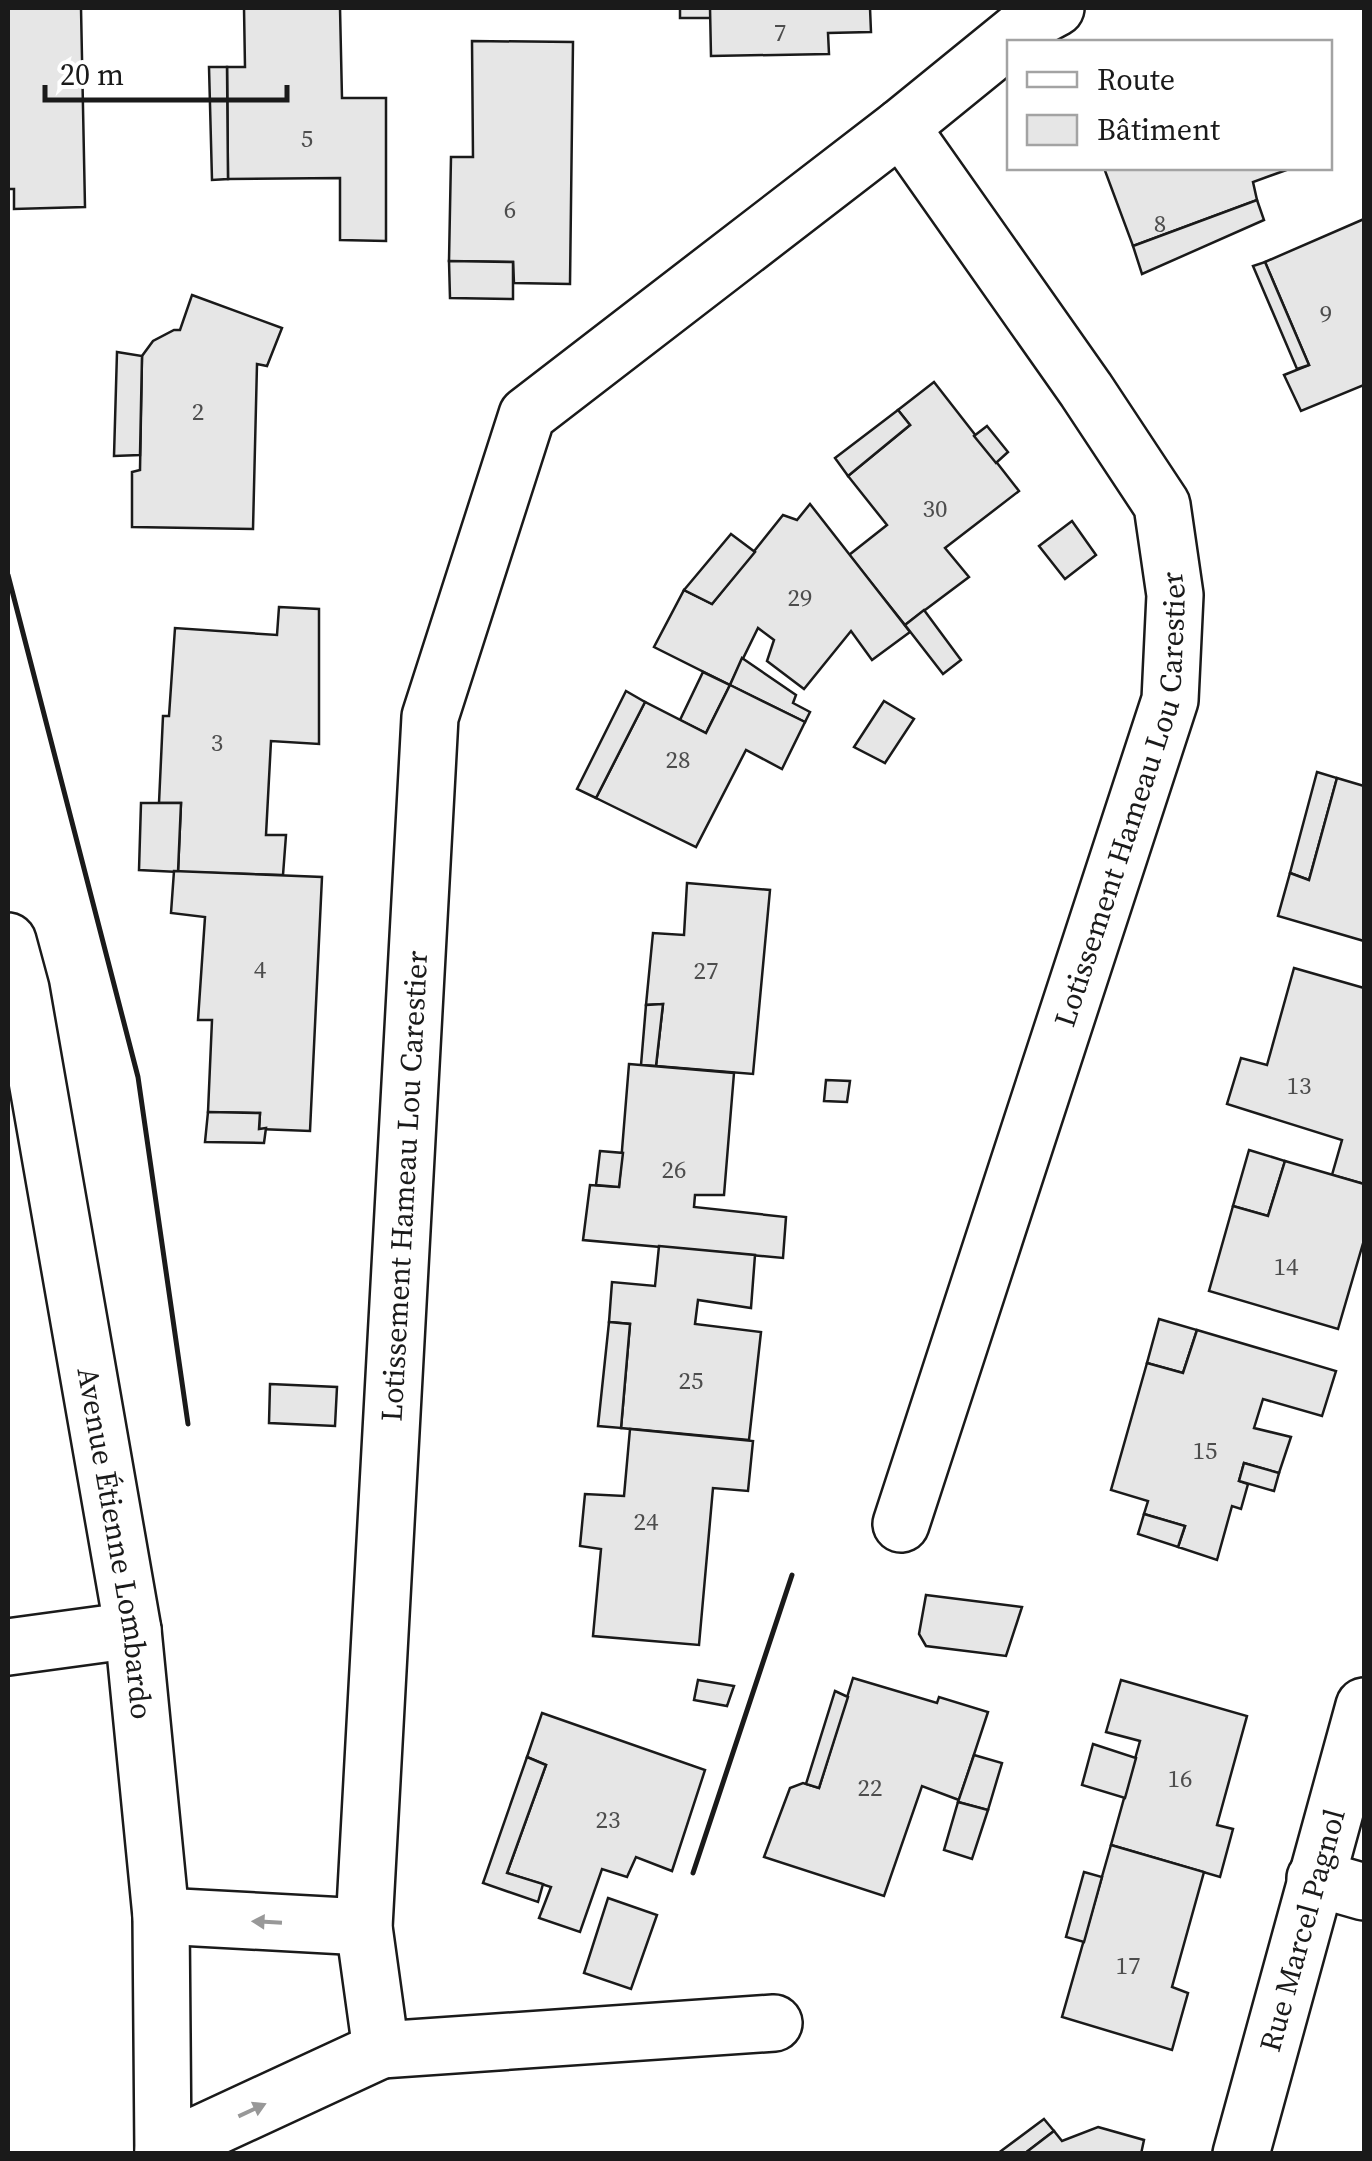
<svg xmlns="http://www.w3.org/2000/svg" width="1372" height="2161" font-family="'Source Serif 4',serif">
  <rect width="100%" height="100%" fill="#fff"/>
  <g fill="#e6e6e6" stroke="#1a1a1a" stroke-width="2.5">
    <path d="M8,8H81L85,207L14,209V189H8Z"/>
    <path d="M244,8H340L342,98H386V241L340,240V178L228,179L227,67H245Z"/>
    <path d="M680,8H710L711,18H680Z"/>
    <path d="M710,8H870L871,32L828,33L829,54L711,56Z"/>
    <path d="M472,41L573,42L570,284L514,283L513,262L449,261L451,157H473Z"/>
    <path d="M209,67H227L228,179L212,180Z"/>
    <path d="M1104,168H1292L1253,182L1257,200L1133,246Z"/>
    <path d="M1257,200L1264,220L1142,274L1133,246Z"/>
    <path d="M1364,219V385L1301,411L1284,375L1309,365L1265,262Z"/>
    <path d="M449,261L513,262V299L450,298Z"/>
    <path d="M1265,262L1309,365L1297,369L1253,266Z"/>
    <path d="M192,295L282,328L267,366L257,364L253,529L132,527V472L140,470L142,356L153,341L174,330H180Z"/>
    <path d="M117,352L142,356L140,455L114,456Z"/>
    <path d="M934,382L1019,491L945,548L969,577L905,625L849,555L887,525L848,476L910,425L898,410Z"/>
    <path d="M898,410L910,425L848,476L835,458Z"/>
    <path d="M987,426L1008,452L996,463L974,436Z"/>
    <path d="M810,504L910,632L872,660L851,631L804,689L767,661L774,640L758,628L730,685L654,647L684,590L712,604L783,515L797,520Z"/>
    <path d="M1072,521L1096,555L1065,579L1039,546Z"/>
    <path d="M731,534L755,552L712,604L684,590Z"/>
    <path d="M279,607L319,609V744L271,741L266,835H286L283,875L178,872L181,803H159L163,716H169L175,628L277,635Z"/>
    <path d="M924,610L961,660L943,674L905,625Z"/>
    <path d="M742,658L796,695L793,703L810,712L805,722L730,685Z"/>
    <path d="M703,672L730,685L706,733L680,720Z"/>
    <path d="M730,685L805,722L782,769L746,750L696,847L596,798L645,702L706,733Z"/>
    <path d="M626,691L645,702L596,798L577,789Z"/>
    <path d="M884,701L914,719L885,763L854,747Z"/>
    <path d="M1317,772L1337,778L1309,880L1290,873Z"/>
    <path d="M1337,778L1364,786V941L1278,916L1290,873L1309,880Z"/>
    <path d="M141,803H181L178,872L139,870Z"/>
    <path d="M174,871L322,877L310,1131L259,1129L260,1113L208,1112L212,1020H198L205,917L171,913Z"/>
    <path d="M687,883L770,890L753,1074L656,1066L663,1004L646,1005L653,933L684,935Z"/>
    <path d="M1294,968L1364,988V1184L1332,1175L1342,1140L1227,1104L1241,1058L1267,1065Z"/>
    <path d="M663,1004L656,1066L641,1065L646,1005Z"/>
    <path d="M629,1064L734,1073L724,1195H695L694,1207L786,1217L783,1258L583,1240L590,1185L619,1187Z"/>
    <path d="M826,1080L850,1081L847,1102L824,1101Z"/>
    <path d="M208,1112L260,1113L259,1129L266,1128L264,1143L205,1142Z"/>
    <path d="M1249,1150L1285,1161L1268,1216L1233,1206Z"/>
    <path d="M600,1151L623,1153L619,1187L596,1185Z"/>
    <path d="M1285,1161L1364,1184V1240L1338,1329L1209,1291L1233,1206L1268,1216Z"/>
    <path d="M659,1246L755,1255L751,1308L698,1300L695,1324L761,1332L749,1440L621,1428L630,1324L609,1322L612,1282L655,1286Z"/>
    <path d="M1159,1319L1197,1330L1183,1373L1147,1363Z"/>
    <path d="M609,1322L630,1324L621,1428L598,1426Z"/>
    <path d="M1197,1330L1336,1371L1322,1416L1263,1399L1254,1428L1291,1437L1279,1473L1244,1463L1239,1481L1248,1484L1241,1509L1232,1506L1217,1560L1178,1547L1185,1526L1144,1514L1148,1501L1111,1490L1147,1363L1183,1373Z"/>
    <path d="M270,1384L337,1387L335,1426L269,1423Z"/>
    <path d="M630,1429L753,1441L748,1491L713,1488L699,1645L593,1636L601,1549L580,1546L585,1494L624,1496Z"/>
    <path d="M1244,1463L1279,1473L1274,1491L1239,1481Z"/>
    <path d="M1144,1514L1185,1526L1178,1547L1138,1534Z"/>
    <path d="M926,1595L1022,1607L1006,1656L926,1646L919,1634Z"/>
    <path d="M853,1678L937,1703L939,1697L988,1712L959,1800L922,1786L884,1896L764,1857L790,1788L803,1783L819,1788Z"/>
    <path d="M698,1680L734,1686L727,1706L694,1700Z"/>
    <path d="M1121,1680L1247,1716L1217,1825L1233,1829L1220,1877L1111,1845L1140,1741L1106,1732Z"/>
    <path d="M835,1691L848,1697L819,1788L806,1784Z"/>
    <path d="M542,1713L705,1770L672,1871L636,1857L627,1877L602,1869L580,1932L539,1918L551,1887L507,1873L546,1765L527,1757Z"/>
    <path d="M1093,1744L1136,1758L1125,1798L1082,1785Z"/>
    <path d="M974,1755L1002,1763L988,1810L958,1802Z"/>
    <path d="M527,1757L546,1765L507,1873L543,1884L538,1902L483,1883Z"/>
    <path d="M958,1802L988,1810L972,1859L944,1850Z"/>
    <path d="M1111,1845L1204,1872L1172,1987L1188,1993L1172,2050L1062,2017Z"/>
    <path d="M1084,1872L1102,1877L1084,1942L1066,1937Z"/>
    <path d="M608,1898L657,1915L631,1989L584,1973Z"/>
    <path d="M1044,2119L1054,2131L1024,2154H997Z"/>
    <path d="M1098,2127L1144,2140L1141,2154H1024L1054,2131L1062,2141Z"/>
  </g>
  <g fill="none" stroke-linecap="round" stroke-linejoin="round">
    <defs>
      <g id="minor">
        <path id="s1" d="M8,941L21,989L133,1630L161,1916L163,2154"/>
        <path id="s2" d="M901,1524L1170,700L1175,595L1162,505L1086,390L901,127"/>
        <path d="M8,1647L133,1630"/>
        <path d="M1315,1878L1364,1892"/>
        <path d="M161,1916L364,1927"/>
        <path id="s3" d="M774,2023L381,2050L364,1927L430,717L527,415L901,127L1030,22L1056,8"/>
        <path d="M163,2151L381,2050"/>
        <path id="s4" d="M1241,2154L1364,1706"/>
      </g>
    </defs>
    <use href="#minor" stroke="#1a1a1a" stroke-width="60"/>
    <use href="#minor" stroke="#fff" stroke-width="55"/>
    <g stroke="#1a1a1a" stroke-width="5">
      <path d="M8,575L138,1077L188,1424"/>
      <path d="M693,1873L792,1575"/>
    </g>
  </g>
  <defs><path id="oneway-solid" d="M-6-.8H1V-3.2L6.5 0L1 3.2V.8H-6Z" transform="scale(2.5)"/></defs>
  <g fill="#989898">
    <use href="#oneway-solid" transform="translate(267 1922) rotate(-177)"/>
    <use href="#oneway-solid" transform="translate(252 2110) rotate(-25)"/>
  </g>
  <g text-anchor="middle" stroke-width="8" stroke-linejoin="round" paint-order="stroke">
    <g font-size="25" fill="#4d4d4d">
      <text x="780" y="41">7</text>
      <text x="307" y="147">5</text>
      <text x="510" y="218">6</text>
      <text x="1160" y="232">8</text>
      <text x="1326" y="322">9</text>
      <text x="198" y="420">2</text>
      <text x="935" y="517">30</text>
      <text x="800" y="606">29</text>
      <text x="217" y="751">3</text>
      <text x="678" y="768">28</text>
      <text x="260" y="978">4</text>
      <text x="706" y="979">27</text>
      <text x="1299" y="1094">13</text>
      <text x="674" y="1178">26</text>
      <text x="1286" y="1275">14</text>
      <text x="691" y="1389">25</text>
      <text x="1205" y="1459">15</text>
      <text x="646" y="1530">24</text>
      <text x="1180" y="1787">16</text>
      <text x="870" y="1796">22</text>
      <text x="608" y="1828">23</text>
      <text x="1128" y="1974">17</text>
    </g>
    <g font-size="30" fill="#1a1a1a" stroke="#fff">
      <text dy="10" stroke="none"><textPath href="#s2" startOffset="760">Lotissement Hameau Lou Carestier</textPath></text>
      <text dy="10" stroke="none"><textPath href="#s3" startOffset="1260">Lotissement Hameau Lou Carestier</textPath></text>
      <text dy="10" stroke="none"><textPath href="#s1" startOffset="612">Avenue Étienne Lombardo</textPath></text>
      <text dy="10" stroke="none"><textPath href="#s4" startOffset="232">Rue Marcel Pagnol</textPath></text>
    </g>
  </g>
  <rect width="1372" height="2161" fill="none" stroke="#1a1a1a" stroke-width="20"/>
  <rect x="1007" y="40" width="325" height="130" fill="#ffffff" stroke="#a3a3a3" stroke-width="2.5"/>
  <rect x="1027" y="72" width="50" height="15" fill="#ffffff" stroke="#a3a3a3" stroke-width="2.5"/>
  <text x="1097" y="90" font-size="30" fill="#1a1a1a">Route</text>
  <rect x="1027" y="115" width="50" height="30" fill="#e6e6e6" stroke="#a3a3a3" stroke-width="2.5"/>
  <text x="1097" y="140" font-size="30" fill="#1a1a1a">Bâtiment</text>
  <path d="M45 85v15h242v-15" fill="none" stroke="#1a1a1a" stroke-width="5"/>
  <text x="60" y="85" font-size="30" fill="#1a1a1a" stroke="#ffffff" stroke-width="8" paint-order="stroke">20 m</text>
</svg>
